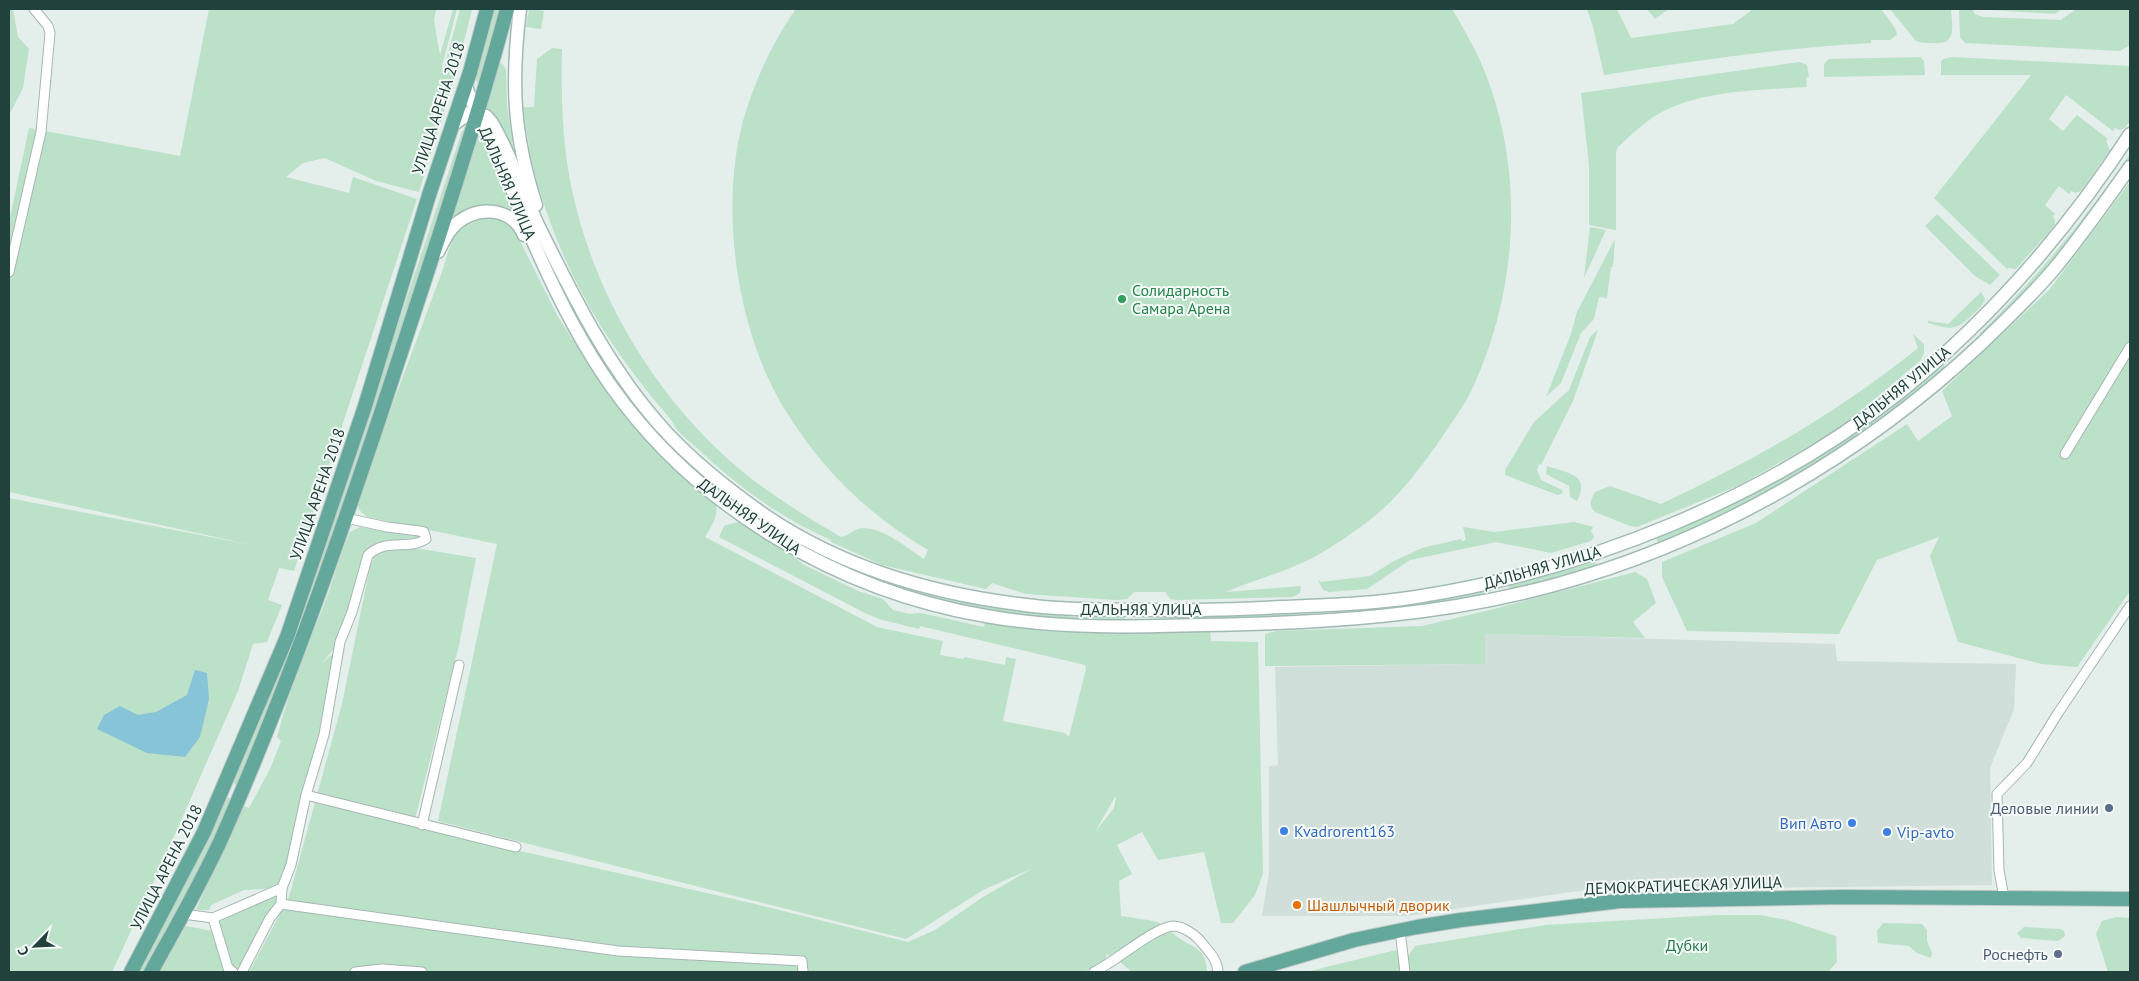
<svg xmlns="http://www.w3.org/2000/svg" width="2139" height="981" font-family="'PT Sans',sans-serif">
  <rect width="100%" height="100%" fill="#e4eeeb"/>
  <path fill="#d1dfda" d="M1485,634L1835,644L1837,661L2016,664L2014,709L1990,768L1992,885L1585,890L1407,916H1262L1269,872V766L1278,765L1275,667L1485,664Z"/>
  <g fill="#bbe1c9" fill-rule="evenodd">
    <path d="M9,9H13L18,37L29,49L23,88L9,115Z"/>
    <path d="M209,9H436L434,21L440,55L453,9H457L442,66L443,71L460,9H472L458,66L419,192L376,181L325,158L303,163L286,177L349,193L353,177L417,199L294,571L279,568L268,600L282,605L267,642L253,644L238,691L165,857L112,972H9V498L252,545L9,492V222L29,128L180,156Z"/>
    <path d="M494,9H502L479,85L476,80Z"/>
    <path d="M529,9L544,11L541,29L526,27Z"/>
    <path d="M796,9H1452C1465,31 1479,55 1488,80C1524,178 1517,290 1474,385C1465,405 1452,422 1440,440C1422,466 1401,494 1376,515C1360,528 1323,554 1304,562C1278,574 1251,581 1226,592L1301,586L1300,593L1293,597L1176,600L1170,599L1165,592H1134L1127,599L1115,600L1026,594L992,583L986,589L882,565L831,542V540C782,519 736,485 697,448C692,443 685,439 680,433C675,428 672,420 667,415C608,346 567,279 540,192C531,165 527,135 523,107H534L537,59L552,48L562,49C561,95 562,140 571,185C593,295 657,401 743,472C774,497 807,517 841,537C849,536 855,528 863,528C884,528 907,548 924,559L928,550C869,515 824,472 787,413C737,335 719,210 743,121C754,82 773,41 796,9Z"/>
    <path d="M1587,9H1617L1631,38L1733,24L1753,9H1881L1895,28L1897,35L1890,40H1871V43C1781,48 1692,61 1604,75L1593,27Z"/>
    <path d="M1647,9H1669L1655,19Z"/>
    <path d="M1890,9H1951C1952,28 1958,45 1932,43C1926,43 1921,43 1916,41Z"/>
    <path d="M1959,9H1972L1975,14L1983,17L2061,20L2076,9H2130V45L2120,51L1965,43L1960,37Z"/>
    <path d="M1977,9H2062L2055,14Z"/>
    <path d="M1920,57L1924,61L1925,75L1824,77V64L1829,59Z"/>
    <path d="M1952,57L2130,66V121L2125,128L2120,130L2115,128L2113,131L2066,95L2049,119L2063,131L2077,115L2108,139L2106,141L2110,150L2081,191L2075,193L2071,191L2069,194L2059,186L2045,205L2055,214L2053,216L2055,221V225L2016,269L2009,268L2007,269L1934,198L2031,75H1941V62L1943,59Z"/>
    <path d="M1800,62L1807,65L1809,77L1806,78L1807,87C1760,90 1702,90 1660,113C1644,122 1631,135 1618,147L1616,152V230L1589,225V165L1581,93Z"/>
    <path d="M502,63L506,70L507,105L515,160L485,110L498,65Z"/>
    <path d="M496,130L560,282L583,325L606,363L707,475L854,566L852,571L776,532L714,487L664,441L629,401L588,342L554,280Z"/>
    <path d="M462,131H465L467,134L315,593L237,787L233,782L347,478Z"/>
    <path d="M480,136L485,137L515,207L510,213L452,220L475,139Z"/>
    <path d="M2130,154V161L2119,177L2056,259L1983,337L1980,333C2036,279 2085,219 2130,154Z"/>
    <path d="M2130,182V591L2077,667L2042,664L1958,642L1930,556L1939,537L1877,560L1839,634L1687,631L1662,577V562L1756,523L1907,424L1918,441L1952,416L1942,391L2050,289Z"/>
    <path d="M1937,214L2000,275L1990,285L1975,276L1925,226Z"/>
    <path d="M489,218L499,220L514,229L558,317L597,376L715,502C720,516 711,526 705,537L877,627L943,641L940,655L964,659V657L1005,665L1006,657L1016,659L1003,721L1065,733L1069,737L1086,669L1085,665L920,626L919,629L879,619L865,613L719,537L724,526L738,522L788,552L804,565L858,591L883,599L893,610L909,614L921,613L984,627L986,620L1210,629L1211,641L1258,642L1263,874L1255,895L1233,923H1221L1204,852L1158,860L1142,832L1117,845L1132,874L1119,881L1121,916C1133,918 1145,919 1157,922C1164,924 1170,931 1176,936C1193,949 1206,946 1207,972H1132L1119,961L1107,954L1104,963L1084,972H249L289,897L342,704L370,567L377,550L368,555L355,584L340,642L321,664L340,647L281,904L242,972H233L213,918L281,888L244,890L211,905L209,910H196L242,805L249,808L271,767L281,741L277,737C289,690 308,645 326,600C334,578 340,554 350,532L360,527L387,532L405,528L420,536L415,544L409,547L476,558L459,645L413,827L751,903L908,942L935,930L983,897L1033,868L983,890L906,939L438,821L497,544L367,517L359,510L357,500L443,269C451,241 455,222 489,218ZM1116,797L1114,808L1095,832L1115,797Z"/>
    <path d="M1590,227L1606,230L1584,278Z"/>
    <path d="M1615,239L1613,267H1611L1607,298L1599,297L1594,319L1581,333L1561,383L1546,397L1571,334L1577,312Z"/>
    <path d="M1981,292L1985,299C1983,306 1977,310 1972,315C1955,332 1950,329 1928,323V321L1948,324Z"/>
    <path d="M1597,330H1598L1573,401L1541,465L1539,464L1537,470L1541,480L1562,490L1563,493L1558,495L1505,475V470L1534,422L1569,390L1590,337Z"/>
    <path d="M1913,334L1924,344V353L1921,360L1839,429L1740,485L1637,527L1630,526L1595,512C1588,506 1591,499 1595,492L1610,486L1661,504C1755,460 1837,413 1918,348Z"/>
    <path d="M1944,365L1946,370C1857,439 1764,503 1658,543L1656,538C1762,497 1855,435 1944,365Z"/>
    <path d="M1547,466C1567,473 1591,474 1577,501L1570,497L1569,486L1546,474Z"/>
    <path d="M1574,522L1593,527L1591,531L1594,537L1591,541L1551,553L1496,542L1410,560L1367,589L1329,592L1323,590L1318,580L1321,582L1370,576L1392,562L1422,548L1461,539L1462,541L1466,540L1463,527L1494,532Z"/>
    <path d="M1595,562L1597,566L1509,591V586Z"/>
    <path d="M1635,572L1647,579L1656,603L1633,622L1645,638L1485,634V664L1265,666V634L1276,631L1422,626L1486,611Z"/>
    <path d="M872,574L1002,607L1074,617H1125V622C1075,620 1026,618 976,609C940,603 905,590 870,579Z"/>
    <path d="M1490,590L1491,595L1335,618L1336,613L1402,607Z"/>
    <path d="M1295,614L1296,620L1179,621V616Z"/>
    <path d="M226,797L231,799L193,883L146,972H138Z"/>
    <path d="M1717,915H1760L1787,920L1836,936L1837,962L1828,972H1409L1405,961L1415,946L1545,925Z"/>
    <path d="M2116,917L2130,918V972H2108L2096,934L2102,921Z"/>
    <path d="M1883,923L1922,924L1927,930V941L1932,953L1931,958L1917,953L1909,946L1878,943L1877,931Z"/>
    <path d="M186,926L213,931L225,968L222,972H160Z"/>
    <path d="M2024,927L2061,929L2064,931L2065,936L2058,941L2021,938L2017,933Z"/>
    <path d="M1396,950L1403,972H1306Z"/>
  </g>
  <path fill="#87c4d8" d="M195,670L207,673L209,699L200,737L185,757L147,753L97,729L104,715L120,706L138,715L156,712L187,695Z"/>
  <g fill="none" stroke-linecap="round" stroke-linejoin="round">
    <defs>
      <g id="minor">
        <path d="M9,272L41,132L50,33L48,26L34,9"/>
        <path d="M2065,454L2130,347"/>
        <path d="M306,795L516,847"/>
        <path d="M422,825L459,665"/>
        <path d="M2004,898L1999,870L1997,794L2027,763L2058,713L2130,606"/>
        <path d="M281,904L618,951L802,961L803,972"/>
        <path d="M183,914L213,918L282,888"/>
        <path d="M213,918L228,968L233,972"/>
        <path d="M1400,931L1405,972"/>
        <path d="M242,972L270,918L281,904L282,888L291,865L306,795L324,735L340,642L352,612L368,555C388,537 408,551 426,539L424,532L419,531L387,527L346,518"/>
        <path d="M355,972L382,969L422,972"/>
        <path d="M1094,972C1115,962 1153,928 1173,926C1183,926 1196,935 1202,943C1210,953 1217,959 1218,972"/>
      </g>
      <g id="secondary">
        <path d="M520,9C511,82 513,134 536,205"/>
        <path d="M466,85C470,103 480,116 488,132C502,160 512,191 524,220C548,278 575,335 611,386C698,509 839,591 986,616C1058,629 1132,627 1205,625C1324,623 1443,616 1558,584C1716,540 1863,455 1982,343C2007,319 2033,294 2055,268C2082,235 2106,201 2130,167"/>
        <path d="M453,125L469,113L486,116L492,123C511,155 522,191 538,225C574,298 611,373 667,433C697,465 733,493 769,518C843,567 930,593 1018,604C1065,611 1113,609 1161,610C1201,611 1242,609 1283,607C1327,605 1372,604 1416,597C1585,571 1765,499 1900,392C1990,319 2067,231 2130,134"/>
        <path d="M438,252C442,244 446,235 452,228C472,205 511,205 524,235"/>
      </g>
      <g id="primary">
        <path d="M131,972L204,832L287,637L365,406L429,195L470,72L487,9"/>
        <path d="M151,972C176,927 202,882 223,835C285,694 336,549 384,404C427,273 471,142 507,9"/>
        <path d="M1245,972L1354,940L1417,927L1461,920L1620,901L1843,897L2130,899"/>
      </g>
    </defs>
    <use href="#minor" stroke="#a6b7b3" stroke-width="11"/>
    <use href="#secondary" stroke="#a1bbb4" stroke-width="15"/>
    <use href="#primary" stroke="#c1cac8" stroke-width="16"/>
    <use href="#minor" stroke="#fff" stroke-width="9"/>
    <use href="#secondary" stroke="#fff" stroke-width="12"/>
    <use href="#primary" stroke="#64a89c" stroke-width="14"/>
  </g>
  <circle fill="#2e9e5b" stroke="#f5faf8" stroke-width="2" cx="1122" cy="299" r="5"/>
  <g fill="#5c6f8a" stroke="#f5faf8" stroke-width="2">
    <circle cx="2109" cy="808" r="5"/>
    <circle cx="2058" cy="954" r="5"/>
  </g>
  <g fill="#3f7fe0" stroke="#f5faf8" stroke-width="2">
    <circle cx="1852" cy="823" r="5"/>
    <circle cx="1284" cy="831" r="5"/>
    <circle cx="1887" cy="832" r="5"/>
  </g>
  <circle fill="#e8710a" stroke="#f5faf8" stroke-width="2" cx="1297" cy="905" r="5"/>
  <g text-anchor="middle" stroke-width="4" stroke-linejoin="round" paint-order="stroke">
    <g font-size="16" fill="#21423c" stroke="#f5faf8">
      <text transform="translate(438 108) rotate(-72)" y="6">УЛИЦА АРЕНА 2018</text>
      <text transform="translate(508 183) rotate(67)" y="6">ДАЛЬНЯЯ УЛИЦА</text>
      <text transform="translate(1901 387) rotate(-39)" y="6">ДАЛЬНЯЯ УЛИЦА</text>
      <text transform="translate(317 494) rotate(-71)" y="6">УЛИЦА АРЕНА 2018</text>
      <text transform="translate(750 516) rotate(35)" y="6">ДАЛЬНЯЯ УЛИЦА</text>
      <text transform="translate(1542 567) rotate(-16)" y="6">ДАЛЬНЯЯ УЛИЦА</text>
      <text x="1141" y="615">ДАЛЬНЯЯ УЛИЦА</text>
      <text transform="translate(166 867) rotate(-63)" y="6">УЛИЦА АРЕНА 2018</text>
      <text transform="translate(1683 885) rotate(-2)" y="6">ДЕМОКРАТИЧЕСКАЯ УЛИЦА</text>
    </g>
    <g font-size="16" fill="#27864d" stroke="#f5faf8" text-anchor="start">
      <text x="1132" y="296">Солидарность<tspan x="1132" dy="18">Самара Арена</tspan></text>
    </g>
    <g font-size="16" fill="#4e5e75" stroke="#f5faf8" text-anchor="end">
      <text x="2099" y="814">Деловые линии</text>
      <text x="2048" y="960">Роснефть</text>
    </g>
    <g font-size="16" fill="#366cbe" stroke="#f5faf8" text-anchor="start">
      <text x="1842" y="829" text-anchor="end">Вип Авто</text>
      <text x="1294" y="837">Kvadrorent163</text>
      <text x="1897" y="838">Vip-avto</text>
    </g>
    <g font-size="16" fill="#c56008" stroke="#f5faf8" text-anchor="start">
      <text x="1307" y="911">Шашлычный дворик</text>
    </g>
    <g font-size="16" fill="#277d50" stroke="#f5faf8">
      <text x="1687" y="951">Дубки</text>
    </g>
  </g>
  <rect width="2139" height="981" fill="none" stroke="#21423c" stroke-width="20"/>
  <g transform="translate(35 946) rotate(246)" stroke="#f5faf8" stroke-width="4" paint-order="stroke">
  <path d="M0-4L9 19L0 12L-9 19Z" fill="#21423c"/>
  <text y="-8" font-size="14" font-weight="bold" text-anchor="middle" fill="#21423c">С</text>
  </g>
</svg>
